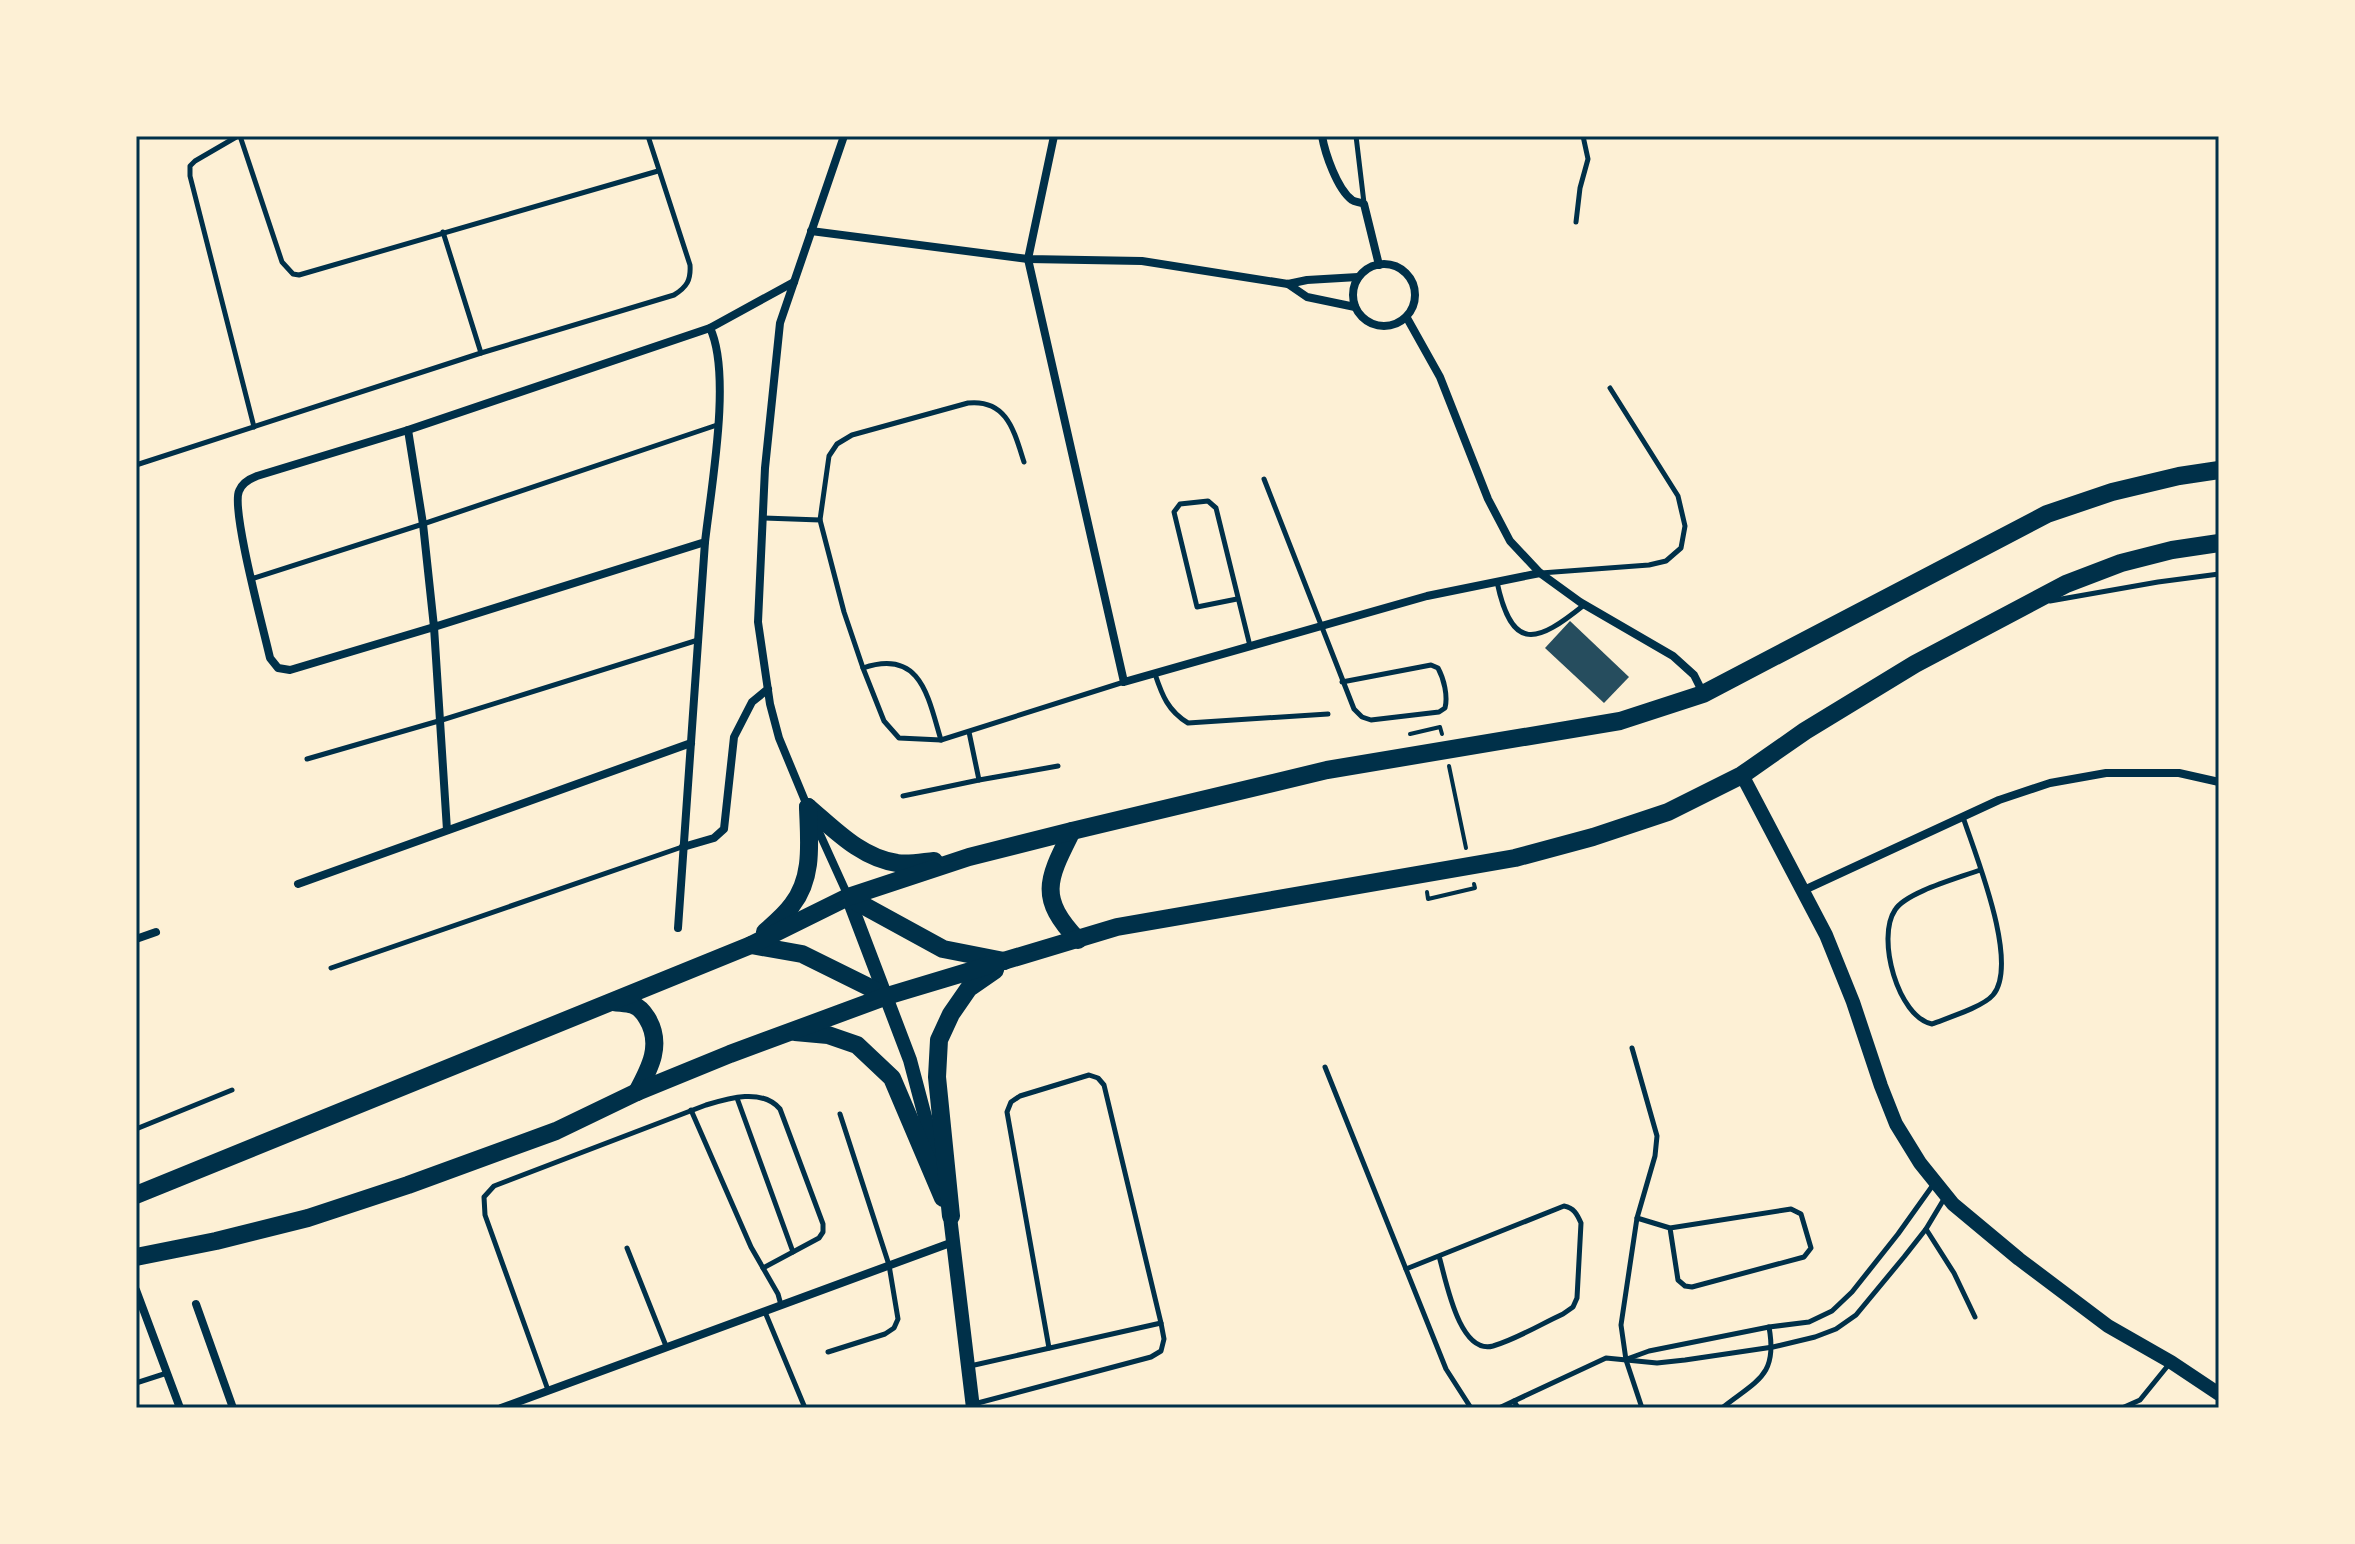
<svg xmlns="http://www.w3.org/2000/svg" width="2355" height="1544" font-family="'Varela Round',sans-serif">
  <rect width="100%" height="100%" fill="#fdf0d5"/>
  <path fill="#264d5e" d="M1570,621L1629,677L1604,703L1545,648Z"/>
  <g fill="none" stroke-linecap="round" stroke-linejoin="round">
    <g stroke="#003049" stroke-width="4">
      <path d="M1410,734L1440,727L1442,734"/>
      <path d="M1449,766L1466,848"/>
      <path d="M1427,892L1428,899L1475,888L1474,884"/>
    </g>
    <g stroke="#003049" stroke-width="5">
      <path d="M238,136L195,161L190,166V176L254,427"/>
      <path d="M240,136L282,262L293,274L299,275L658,171"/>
      <path d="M1356,136L1364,203"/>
      <path d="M1576,222L1580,188L1588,159L1583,136"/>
      <path d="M443,232L481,353"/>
      <path d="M136,465L481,353L674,295C687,287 691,280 690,265L648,136"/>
      <path d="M1264,479L1354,709L1362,717L1371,720L1439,712L1445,708C1448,696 1444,679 1438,668L1431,665L1342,682"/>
      <path d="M764,518L820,520L844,612L863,668L884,721L899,738L941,740L1124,682"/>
      <path d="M820,520L829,456L837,444L852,435L968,403C1007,399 1014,431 1024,462"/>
      <path d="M1541,573L1649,565L1666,561L1681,548L1685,526L1678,496L1610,388"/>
      <path d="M251,579L423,524L717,425"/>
      <path d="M1497,582C1512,653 1537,643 1584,605"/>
      <path d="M1237,599L1197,607L1174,512L1180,504L1208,501L1216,508L1250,646"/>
      <path d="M2050,601L2158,582L2219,574"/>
      <path d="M863,668C921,648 928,697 941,740"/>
      <path d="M1155,674C1162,695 1168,711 1188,723L1328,714"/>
      <path d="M307,759L442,720L698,640"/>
      <path d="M979,780L1058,766"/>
      <path d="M903,796L979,780L969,732"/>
      <path d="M1963,817C1975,854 2020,963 1993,995C1983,1007 1947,1018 1932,1024C1898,1017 1876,938 1895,910C1906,892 1959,878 1980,870"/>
      <path d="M331,968L682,847"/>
      <path d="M1632,1048L1657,1136L1655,1156L1637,1218L1621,1325L1626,1360L1642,1408"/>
      <path d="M1325,1067L1446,1369L1471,1408"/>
      <path d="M737,1098L793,1252"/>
      <path d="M691,1110L751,1247L778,1294L781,1305"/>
      <path d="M136,1129L232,1090"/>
      <path d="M1637,1218L1670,1228L1791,1209L1801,1214L1811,1248L1804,1257L1692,1287L1685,1286L1678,1280L1670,1228"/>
      <path d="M1926,1229L1954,1273L1975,1317"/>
      <path d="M627,1248L666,1346"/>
      <path d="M1406,1269L1564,1206C1574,1208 1577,1214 1581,1223L1577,1298L1573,1307L1563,1314C1541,1324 1517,1339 1493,1346C1459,1355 1446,1280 1439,1256"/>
      <path d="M765,1312L805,1408"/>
      <path d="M828,1352L885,1334L894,1328L898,1319L889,1265L840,1114"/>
      <path d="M1627,1359L1649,1351L1769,1327L1809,1322L1832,1311L1852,1292L1898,1234L1933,1185"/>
      <path d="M970,1366L1161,1323"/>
      <path d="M136,1383L167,1373"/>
      <path d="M548,1390L485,1215L484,1197L494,1186L706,1105C729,1098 762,1088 780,1109L823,1224V1232L819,1238L763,1268"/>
      <path d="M1514,1401L1518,1408"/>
      <path d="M974,1404L1151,1357L1161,1351L1164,1339L1161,1323L1104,1085L1098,1078L1089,1075L1020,1096L1011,1102L1007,1112L1049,1348"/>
      <path d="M1499,1408L1606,1358L1657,1363L1685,1360L1773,1347L1815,1337L1836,1329L1856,1315L1904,1257L1926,1229L1944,1199"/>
      <path d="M1722,1408C1757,1380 1778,1376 1769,1327"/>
      <path d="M2122,1408L2140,1400L2170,1363"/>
    </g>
    <g stroke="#003049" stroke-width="8">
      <path d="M1054,136L1028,259L1124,682L1427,596L1540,573"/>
      <path d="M1322,136C1325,153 1337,189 1352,200C1355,202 1360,202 1364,204L1379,265"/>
      <path d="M811,231L1028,259L1142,261L1288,284L1307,280L1358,277"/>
      <circle cx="1384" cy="295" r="31"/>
      <path d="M1288,284L1307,297L1355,307"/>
      <path d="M1407,318L1440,377L1488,499L1510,541L1540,573L1580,602L1673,656L1694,675L1703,693"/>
      <path d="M408,430L423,524L434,627L705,542C711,488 732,374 710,328"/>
      <path d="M808,808L779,738L770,704L758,622L765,468L780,323L844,136"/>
      <path d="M814,821L848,896"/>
      <path d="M447,830L434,627L290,670L278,668L270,658C264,631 231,510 239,491C242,483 249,479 257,476L408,430L710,328L794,282"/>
      <path d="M683,847L714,838L724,829L734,737L752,702L768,689"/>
      <path d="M298,884L691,743"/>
      <path d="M1802,891L1999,800L2050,783L2106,773H2179L2219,782"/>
      <path d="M678,928L705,542"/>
      <path d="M136,939L156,932"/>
      <path d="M136,1290L180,1408"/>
      <path d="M196,1304L233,1408"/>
      <path d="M501,1408L953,1242"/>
    </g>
    <g stroke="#003049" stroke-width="14">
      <path d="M1742,775L1826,935L1853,1002L1881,1086L1896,1124L1920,1163L1953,1204L2019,1259L2108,1326L2171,1362L2219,1394"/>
      <path d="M848,897L910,1060L941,1177"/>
      <path d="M949,1208L973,1408"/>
    </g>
    <g stroke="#003049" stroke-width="18">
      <path d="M808,807C834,829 861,858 897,863C908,865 923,862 934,861"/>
      <path d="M1072,831C1048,879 1037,897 1078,940"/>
      <path d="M848,897L943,949L1004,961"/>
      <path d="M765,932C774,924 785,915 792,905C814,877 809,841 808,807"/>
      <path d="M751,945L802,954L887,996"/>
      <path d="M614,1002C620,1003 628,1003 633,1005C639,1007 644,1013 647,1018C663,1044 650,1068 637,1092"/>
      <path d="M795,1032L828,1035L857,1045L892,1078L943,1198"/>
      <path d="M136,1195L751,945L848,897L969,857L1072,831L1327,770L1620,721L1703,694L2047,514L2112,492L2179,476L2219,470"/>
      <path d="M951,1216L937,1077L939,1040L951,1014L969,988L995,970"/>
      <path d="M136,1257L216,1241L308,1218L408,1185L556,1131L637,1092L730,1054L887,996L1117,927L1515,858L1593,837L1668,812L1742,775L1805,731L1915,664L2066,584L2121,563L2172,550L2219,543"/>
    </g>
  </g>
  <rect width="2355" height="1544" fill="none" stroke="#fdf0d5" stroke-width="276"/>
  <rect x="138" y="138" width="2079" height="1268" fill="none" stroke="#003049" stroke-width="3"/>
</svg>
